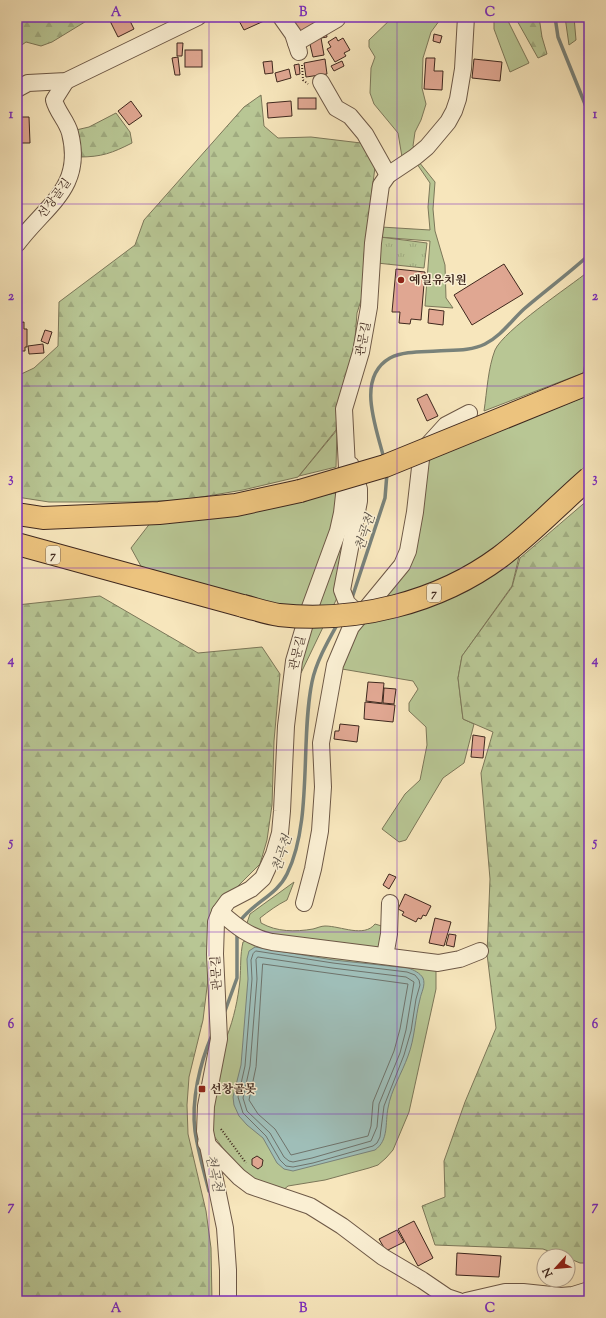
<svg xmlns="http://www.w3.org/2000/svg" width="606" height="1318" font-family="'Sorts Mill Goudy','Noto Serif KR',serif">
  <defs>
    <pattern id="forest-firs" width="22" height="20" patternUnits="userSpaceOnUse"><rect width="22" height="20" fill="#b8c694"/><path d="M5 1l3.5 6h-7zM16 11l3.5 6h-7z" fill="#9faa7f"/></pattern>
    <pattern id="park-tufts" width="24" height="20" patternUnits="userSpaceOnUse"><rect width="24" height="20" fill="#b8c694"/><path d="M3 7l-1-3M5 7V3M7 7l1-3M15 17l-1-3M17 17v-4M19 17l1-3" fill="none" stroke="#9faa7f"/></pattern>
  </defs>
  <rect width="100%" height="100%" fill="#f7e6bc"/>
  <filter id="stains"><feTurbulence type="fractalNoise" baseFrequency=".005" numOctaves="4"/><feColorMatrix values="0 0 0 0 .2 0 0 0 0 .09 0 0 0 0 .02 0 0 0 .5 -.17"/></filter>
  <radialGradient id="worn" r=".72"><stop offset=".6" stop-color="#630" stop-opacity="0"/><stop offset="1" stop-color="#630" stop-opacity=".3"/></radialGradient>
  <g fill="#b8c694" stroke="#7c7759">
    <path d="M393,17H442L431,32L423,58L422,88L426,104L421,120L415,132L413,146L416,150L402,157L398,133L374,104L370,93L371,68L375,57L369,47V40Z"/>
    <path d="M494,17H506L529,63L510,72L494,29Z"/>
    <path d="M565,17H574L576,40L569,45Z"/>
    <path d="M419,162L435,182L433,209L435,231L445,265L446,298L453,308L425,306L430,241L379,237L381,227L430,230L428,207L430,183L417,164Z"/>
    <path d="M589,271V344L583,373L484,411C487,391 488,368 495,350C504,330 569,287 589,271Z"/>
    <path d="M589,395V463L528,519L512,586L462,656L458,678L463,719L474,724L464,763L443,778L406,840L399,842L382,829L405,794L420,780L427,745L426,727L409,711V703L418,689L413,681L342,669L359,626L402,576L428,460Z"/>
    <path d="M337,430L336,467L299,476Z"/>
    <path d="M335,493L339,504L305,607L246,600L142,568L131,548L151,522L302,500Z"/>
    <path d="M349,510L337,598L301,673L298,671Z"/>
    <path d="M294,882L287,900C277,905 269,911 260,918L261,923C277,932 295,932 313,929C317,928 321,926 325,926C341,926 364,938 375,924L385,927L381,947L376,950L263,938L246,926L250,914Z"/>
    <path d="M250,939L436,970V989L409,1112L393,1150L386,1158L378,1165L369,1168L325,1180L288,1186L282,1191L264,1186L233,1162L214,1136L209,1123L227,1036C234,1018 238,999 240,980C241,967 240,955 243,942Z"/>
  </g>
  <g fill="url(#forest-firs)" stroke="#7c7759">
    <path d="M17,17H93L52,42L41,46L26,42L19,47L17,42Z"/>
    <path d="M515,17H539L542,37L547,54L538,58Z"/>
    <path d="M261,95L264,126L278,138L311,137L361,143L375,167L364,255V291L357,313L355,339L350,366L338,402L336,430L298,477L243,490L184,500L133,502H49L17,497V376L34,368L58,346L59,302L135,245L144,220L244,107Z"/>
    <path d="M116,113L130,132L132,143C112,153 102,157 79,157L76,130L89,127Z"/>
    <path d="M589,499V1263H580L568,1258V1256H562L543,1249L435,1245L422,1206L445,1197L444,1161L465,1102L496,1028L487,954L490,879L481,773L493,732L463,719L458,678L462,656L512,587L520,558Z"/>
    <path d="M100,596L198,653L262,647L280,674L274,741L272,805L267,840L260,864L216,908L209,922L208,979L203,1020L189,1077L187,1105L188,1134L206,1211L211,1248L212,1301H17V605Z"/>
  </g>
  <path fill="url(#park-tufts)" stroke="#7c7759" d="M380,237L427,243L424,268L377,263Z"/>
  <path fill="#9fbeb8" stroke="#79827a" d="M255,947L333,960L408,968C414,970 420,973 423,978C426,985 421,993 420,999C415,1018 415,1038 408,1056C402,1073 391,1090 388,1108C385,1123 389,1140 375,1150L293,1171L284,1169L277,1163L263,1138L247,1125L239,1116L234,1105L233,1097L241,1065L248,979L247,959L249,951Z"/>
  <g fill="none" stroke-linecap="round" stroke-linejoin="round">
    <g stroke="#6f736b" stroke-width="1">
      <path d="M256,951L333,963L407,972L415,975L419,980L420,985L416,999L411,1031L404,1055L384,1106L380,1137L377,1143L373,1146L313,1163L293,1167L286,1166L280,1160L266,1136L243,1113L238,1097L245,1066L252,979L251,960L253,954Z"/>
      <path d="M258,957L332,968L406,977L414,982L406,1030L400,1053L379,1104L377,1127L371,1141L312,1158L293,1162L289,1161L284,1157L270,1133L247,1111L243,1098L250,1066L257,979L256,960Z"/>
      <path d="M263,964L408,984L400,1029L394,1051L373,1102L371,1126L368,1136L291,1155L275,1129L258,1114L249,1100L256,1067Z"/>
    </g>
    <g stroke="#79827a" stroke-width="3.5">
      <path d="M555,17L558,37L589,114"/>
      <path d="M384,459C377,429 355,378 390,358C404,351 422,352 437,351C453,350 471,351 485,344C501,336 511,321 524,309C545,291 568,274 589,255"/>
      <path d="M351,601L385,498L387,473"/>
      <path d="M240,921C254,902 277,895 287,874C313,821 300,740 312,682C316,662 328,641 338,623"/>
      <path d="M225,1011L237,978V933"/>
      <path d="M209,1191C204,1172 198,1151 195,1131C191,1100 200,1063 212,1035"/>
    </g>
  </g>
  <g fill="#e0a792" stroke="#3f281e">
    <path d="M108,17H128L134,29L118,37Z"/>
    <path d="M242,17H262L264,21L244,30L238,19Z"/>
    <path d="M300,17H319L321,21L299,35L291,22Z"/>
    <path d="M326,32L327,37L321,38L324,55L313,57L309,40Z"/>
    <path d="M434,34L442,36L440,43L433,41Z"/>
    <path d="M336,37L338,41L343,38L350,50L344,53L346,56L335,62L327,49L331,47L328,42Z"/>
    <path d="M177,43H183L182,56H177Z"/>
    <rect x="185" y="50" width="17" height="17"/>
    <path d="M178,57L180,75H175L172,58Z"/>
    <path d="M426,58H435L434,71H443L442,90L424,89Z"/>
    <path d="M325,59L327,74L306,77L304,63Z"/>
    <path d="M474,59L502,62L500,81L472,78Z"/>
    <path d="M272,61L273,73L265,74L263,62Z"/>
    <path d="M342,61L344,66L334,71L331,66Z"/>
    <path d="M299,64L300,74L296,75L294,65Z"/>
    <path d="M289,69L291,78L277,82L275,73Z"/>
    <rect x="298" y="98" width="18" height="11"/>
    <path d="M131,101L142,116L129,125L118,111Z"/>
    <path d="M291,101L292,116L268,118L267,103Z"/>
    <path d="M17,117H29L30,143H17Z"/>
    <path d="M504,264L523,294L472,325L454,295Z"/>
    <path d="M396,269L425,272L421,320L411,319L410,324L399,323L400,312H392Z"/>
    <path d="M429,309L444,311L443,325L428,323Z"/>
    <path d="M24,322V329H27V347H25V351H17V323Z"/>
    <path d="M45,330L52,332L48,344L41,341Z"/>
    <path d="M43,344L44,353L29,354L28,346Z"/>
    <path d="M427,394L438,416L427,421L417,399Z"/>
    <path d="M368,682L384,683L382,703L366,701Z"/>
    <path d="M384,688L396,689L394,704L383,703Z"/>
    <path d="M365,702L395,705L393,722L364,719Z"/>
    <path d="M340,724L359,726L357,742L334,739L335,731H339Z"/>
    <path d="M473,735L485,737L483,758L471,757Z"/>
    <path d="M389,874L396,877L389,889L383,885Z"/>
    <path d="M405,894L431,906L426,916L423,915L421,919L418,918L416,922L402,915L404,912L398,909Z"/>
    <path d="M435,918L451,922L444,946L429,943Z"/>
    <path d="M449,934L456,935L454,947L446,945Z"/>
    <path d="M257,1156L263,1160L262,1166L258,1169L252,1165V1159Z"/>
    <path d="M414,1221L433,1258L418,1266L398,1229Z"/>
    <path d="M397,1230L404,1242L386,1251L379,1239Z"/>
    <path d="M457,1253L501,1256L499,1277L456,1275Z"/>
  </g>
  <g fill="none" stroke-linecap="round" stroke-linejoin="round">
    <defs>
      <g id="minor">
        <path d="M281,17L293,34L299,52"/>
        <path d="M296,43L337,19"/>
        <path d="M321,82L336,108L350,116L365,134L388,175"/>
        <path d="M17,89L28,83L66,81L198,17"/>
        <path d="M17,244C46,205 84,188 70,133C67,121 57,112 54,100L66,81"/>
        <path d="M351,465L359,489V501L342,590L347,603L360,615"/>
        <path d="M304,903L313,869L320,831L323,787L321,743L335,665L351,627L402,565L408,551L415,512L421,459L426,447L446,425L469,413"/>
        <path d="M220,912C236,926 250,938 272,942L438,963L460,959L480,951"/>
        <path d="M385,956L389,934L390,903"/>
        <path d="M206,1143L239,1177L251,1186L310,1206L342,1226L383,1257L422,1280L447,1297L459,1301"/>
        <path d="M228,1301V1270L225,1228L205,1131L206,1106L219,1039L215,954L216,922L220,912L228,901L251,889L263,878L274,854L280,833L282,811L286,726L294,661L309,610L338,531L342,513L347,468L344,409L361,352L369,307L373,243L381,185L388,175L415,157L427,147L448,122L454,111L458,99L463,69L466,17"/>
        <path d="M466,1301L505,1292H523L561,1296L573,1295L589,1290"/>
      </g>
      <g id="highway">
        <path d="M17,514L43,518L159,513L236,505L300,491"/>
        <path d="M17,544L243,606"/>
      </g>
    </defs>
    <use href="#minor" stroke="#6d5846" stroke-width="18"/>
    <use href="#highway" stroke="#3f281e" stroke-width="24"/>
    <g stroke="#3f281e" stroke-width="2" stroke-dasharray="1 2" stroke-linecap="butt">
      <path d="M302,65L303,80L308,84"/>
      <path d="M221,1129L246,1163"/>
    </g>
    <use href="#minor" stroke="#faefd3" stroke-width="16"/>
    <use href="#highway" stroke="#ecc37e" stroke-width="22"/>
    <defs>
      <g id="highway-bridge">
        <path d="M300,491L385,466L589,383"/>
        <path d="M243,606C255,609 267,613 279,615C355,623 438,603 500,557C532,533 559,504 589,478"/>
      </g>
    </defs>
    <use href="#highway-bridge" stroke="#3f281e" stroke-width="24" stroke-linecap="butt"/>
    <use href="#highway-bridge" stroke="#ecc37e" stroke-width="22"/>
  </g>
  <path fill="none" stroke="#7b2cbf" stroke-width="1" stroke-opacity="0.55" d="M209,17V1301M397,17V1301M17,204H589M17,386H589M17,568H589M17,750H589M17,932H589M17,1114H589"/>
  <g fill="#8f2418" stroke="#faefd3" stroke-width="1.5">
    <circle cx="401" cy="280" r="4"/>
    <rect x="198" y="1085" width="8" height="8" rx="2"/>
  </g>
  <g text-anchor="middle" stroke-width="3" stroke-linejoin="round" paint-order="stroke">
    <g fill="#faefd3" stroke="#776454" stroke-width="1">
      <rect x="46" y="546" width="14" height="18" rx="3"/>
      <rect x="427" y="584" width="14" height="18" rx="3"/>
    </g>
    <g font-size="11" font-weight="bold" fill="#3f281e">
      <text x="53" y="559">7</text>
      <text x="434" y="597">7</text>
    </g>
    <g font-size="12" fill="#3f281e" stroke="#faefd3">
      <text transform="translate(54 198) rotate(-53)" y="4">선장골길</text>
      <text transform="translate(363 339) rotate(-79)" y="4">관문길</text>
      <text transform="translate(297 653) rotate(-76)" y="4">관문길</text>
      <text transform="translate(216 973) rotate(-93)" y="4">관문길</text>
    </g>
    <g font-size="12" font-weight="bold" fill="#3f281e" stroke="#faefd3" text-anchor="start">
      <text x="409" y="284">예일유치원</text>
      <text x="210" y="1093">선창골못</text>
    </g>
    <g font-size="13" font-style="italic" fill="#574e44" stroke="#faefd3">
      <text transform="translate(364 532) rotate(-72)" y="5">천곡천</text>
      <text transform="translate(281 853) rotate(-72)" y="5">천곡천</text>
      <text transform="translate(215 1173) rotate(77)" y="5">천곡천</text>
    </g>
  </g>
  <rect width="606" height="1318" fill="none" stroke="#f7e6bc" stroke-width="44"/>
  <g transform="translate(556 1268) rotate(243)"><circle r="19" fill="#faefd3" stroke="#af9f8b"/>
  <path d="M0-3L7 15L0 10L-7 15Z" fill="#8f2418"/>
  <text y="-6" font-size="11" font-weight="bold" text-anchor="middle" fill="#3f281e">N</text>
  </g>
  <rect x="22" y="22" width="562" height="1274" fill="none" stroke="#7b2cbf" stroke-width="1.5"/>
  <g font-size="13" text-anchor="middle" font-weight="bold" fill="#7b2cbf">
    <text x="116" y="16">A</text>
    <text x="303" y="16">B</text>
    <text x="490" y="16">C</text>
    <text x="11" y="118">1</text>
    <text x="595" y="118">1</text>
    <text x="11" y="300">2</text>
    <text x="595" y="300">2</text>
    <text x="11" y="482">3</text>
    <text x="595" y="482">3</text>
    <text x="11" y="664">4</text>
    <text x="595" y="664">4</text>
    <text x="11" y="846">5</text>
    <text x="595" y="846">5</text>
    <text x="11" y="1028">6</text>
    <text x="595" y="1028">6</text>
    <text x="11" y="1210">7</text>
    <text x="595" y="1210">7</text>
    <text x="116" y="1312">A</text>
    <text x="303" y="1312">B</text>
    <text x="490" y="1312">C</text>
  </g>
  <rect width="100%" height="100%" filter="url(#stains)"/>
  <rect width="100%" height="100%" fill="url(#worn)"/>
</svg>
